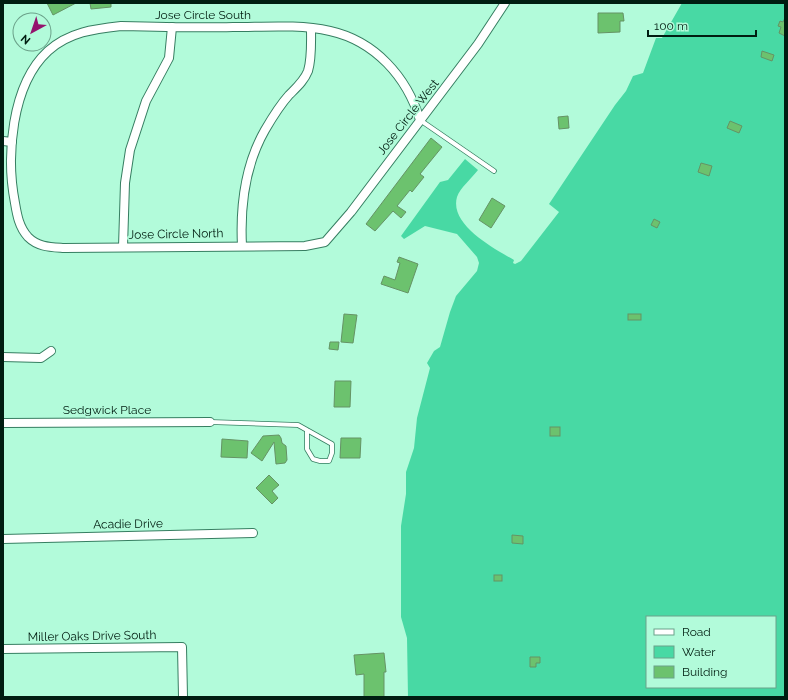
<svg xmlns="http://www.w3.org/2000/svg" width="788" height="700" font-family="Raleway,sans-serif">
  <rect width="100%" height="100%" fill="#b2fbda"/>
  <path fill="#48d9a4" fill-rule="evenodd" d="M682,3H785V697H408L407,638L401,617V526L406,494V472L414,448L417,418L430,368L427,363L434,351L440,347L450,312L456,296L477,271L479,263L477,257L457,234L425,226L404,239L401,236L440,182L448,180L465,159L478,170C472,178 460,188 457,197C449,225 495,249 514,260L513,263L515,264L521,261L559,212L549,204L615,105L626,91L633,76L643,73L656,38H662ZM647,617H775V687H647Z"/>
  <g fill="#6cc26e" stroke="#659365">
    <path d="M47,3H76L53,15Z"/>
    <path d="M90,3H111V7L91,9Z"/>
    <path d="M598,13H623L624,21H620V32L598,33Z"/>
    <path d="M785,18V36L779,33L781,27L778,26L780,21L783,22Z"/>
    <path d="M762,51L774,55L772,61L761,57Z"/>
    <path d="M568,116L569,128L559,129L558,117Z"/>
    <path d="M730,121L742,126L739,133L727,128Z"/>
    <path d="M431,138L442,147L420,174L424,177L412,192L410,190L397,206L406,212L401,218L393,211L375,231L366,224Z"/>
    <path d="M701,163L712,166L709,176L698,172Z"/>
    <path d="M492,198L505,206L491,228L479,220Z"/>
    <path d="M654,219L660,222L657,228L651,225Z"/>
    <path d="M399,257L418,264L408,293L381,284L384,276L395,280L400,263L397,262Z"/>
    <path d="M344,314L357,315L353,343L341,342Z"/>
    <rect x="628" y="314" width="13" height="6"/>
    <path d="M330,342H339L338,350L329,349Z"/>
    <path d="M335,381H351L350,407H334Z"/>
    <rect x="550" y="427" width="10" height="9"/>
    <path d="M279,435L281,438L282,443L286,446L287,460L285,463L276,464L274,442L262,461L251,453L263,436Z"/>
    <path d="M341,438H361L360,458H340Z"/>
    <path d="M222,439L248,441L247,458L221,457Z"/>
    <path d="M269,475L279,485L272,491L278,498L272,504L256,488Z"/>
    <path d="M512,535L523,536V544L512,543Z"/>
    <rect x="494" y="575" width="8" height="6"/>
    <path d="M384,653L386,672H384V697H364V674L356,675L354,655Z"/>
    <path d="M530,657H540V663H536V667H530Z"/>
  </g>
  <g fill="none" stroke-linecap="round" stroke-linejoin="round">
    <defs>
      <g id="lane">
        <path d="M420,120L494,171"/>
        <path d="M210,422L298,425L332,444V453L329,461H320L313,459L307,449V430"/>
      </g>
      <g id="street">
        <path d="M420,120C407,77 375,41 330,31C299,24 264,27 233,27C196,28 158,27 121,26C94,29 69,32 48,51C11,85 6,157 15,203C17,215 19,227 28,237C38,247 50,247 64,248L305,246L325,242L351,212L478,44L505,3"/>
        <path d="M3,141L12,142"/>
        <path d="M242,246C240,206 245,165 265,130C272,118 280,105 289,95C297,87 304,81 308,71C312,58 311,41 311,28"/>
        <path d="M123,247L125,183L130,150L146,101L169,58L172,27"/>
        <path d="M3,357L41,358L51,351"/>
        <path d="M3,423L210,422"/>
        <path d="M3,539L253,533"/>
        <path d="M3,649L182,647L183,697"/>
      </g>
    </defs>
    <use href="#lane" stroke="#367e61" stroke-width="5.5"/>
    <use href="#street" stroke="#367e61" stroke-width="10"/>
    <use href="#lane" stroke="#fff" stroke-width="4"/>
    <use href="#street" stroke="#fff" stroke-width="8"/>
  </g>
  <g text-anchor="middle" stroke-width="3.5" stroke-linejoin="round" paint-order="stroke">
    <g font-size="12" fill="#001d11" stroke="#b2fbda">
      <text x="203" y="19">Jose Circle South</text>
      <text transform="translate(408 117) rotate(-52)" y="4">Jose Circle West</text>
      <text transform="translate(176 234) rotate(-1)" y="4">Jose Circle North</text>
      <text x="107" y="414">Sedgwick Place</text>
      <text transform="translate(128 524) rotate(-1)" y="4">Acadie Drive</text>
      <text transform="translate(92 636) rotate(-1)" y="4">Miller Oaks Drive South</text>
    </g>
  </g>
  <rect width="788" height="700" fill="none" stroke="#001d11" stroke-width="8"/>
  <rect x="646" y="616" width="130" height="72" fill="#b2fbda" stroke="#6ba28a"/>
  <rect x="654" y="629" width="20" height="6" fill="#ffffff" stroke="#6ba28a"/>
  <text x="682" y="636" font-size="12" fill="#001d11">Road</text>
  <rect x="654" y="646" width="20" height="12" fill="#48d9a4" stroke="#6ba28a"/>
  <text x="682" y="656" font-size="12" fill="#001d11">Water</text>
  <rect x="654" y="666" width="20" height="12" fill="#6cc26e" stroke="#6ba28a"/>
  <text x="682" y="676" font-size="12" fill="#001d11">Building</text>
  <g transform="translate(32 32) rotate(220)"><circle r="19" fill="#b2fbda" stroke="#6ba28a"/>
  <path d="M0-3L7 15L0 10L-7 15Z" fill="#94136d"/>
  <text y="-6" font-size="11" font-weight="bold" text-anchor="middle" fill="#001d11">N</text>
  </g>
  <path d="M648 30v6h108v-6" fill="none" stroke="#001d11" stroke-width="2"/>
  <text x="654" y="30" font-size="12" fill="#001d11" stroke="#b2fbda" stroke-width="3" paint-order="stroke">100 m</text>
</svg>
